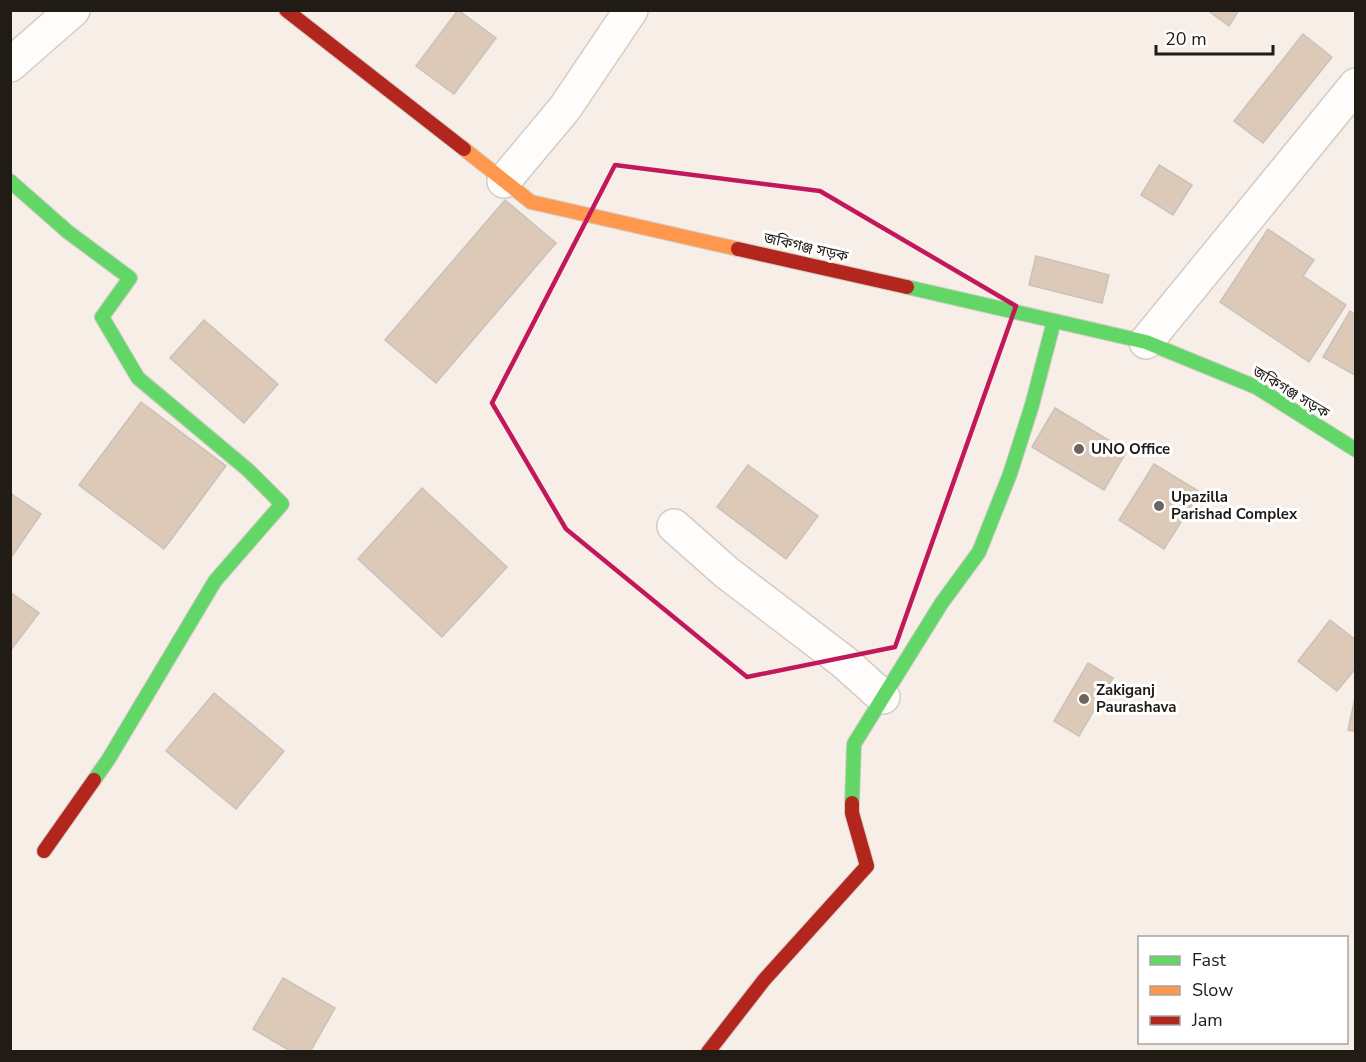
<svg xmlns="http://www.w3.org/2000/svg" width="1366" height="1062" font-family="'Nunito Sans','Noto Sans Bengali',sans-serif">
  <rect width="100%" height="100%" fill="#f7efe7"/>
  <g fill="#dcc9b7" stroke="#c9c2bc" stroke-width="1.5">
    <path d="M458,10L496,38L454,94L416,66Z"/>
    <path d="M1207,10H1239L1229,26Z"/>
    <path d="M1303,34L1332,57L1263,143L1234,121Z"/>
    <path d="M1159,165L1192,185L1173,215L1141,195Z"/>
    <path d="M505,200L556,243L436,383L385,340Z"/>
    <path d="M1268,229L1314,260L1303,276L1346,305L1309,362L1220,302Z"/>
    <path d="M1036,256L1109,275L1102,303L1029,285Z"/>
    <path d="M1350,311L1356,315V376L1323,357Z"/>
    <path d="M204,320L278,384L244,423L170,358Z"/>
    <path d="M141,402L226,466L164,549L79,485Z"/>
    <path d="M1055,408L1127,451L1104,490L1032,447Z"/>
    <path d="M1154,464L1200,492L1164,549L1119,520Z"/>
    <path d="M748,465L818,516L786,559L717,507Z"/>
    <path d="M422,488L507,567L442,637L358,559Z"/>
    <path d="M10,493L41,514L10,559Z"/>
    <path d="M10,592L39,613L10,651Z"/>
    <path d="M1330,620L1356,640V668L1337,691L1298,661Z"/>
    <path d="M1088,663L1113,678L1079,736L1054,721Z"/>
    <path d="M214,693L284,751L236,809L166,751Z"/>
    <path d="M1356,693V732L1348,730Z"/>
    <path d="M283,978L335,1008L310,1052H292L253,1029Z"/>
  </g>
  <g fill="none" stroke-linecap="round" stroke-linejoin="round">
    <defs>
      <g id="street">
        <path d="M10,65L73,10"/>
        <path d="M504,181L565,108L631,10"/>
        <path d="M1146,342L1356,85"/>
        <path d="M674,526L726,572L844,662L883,697"/>
      </g>
      <g id="fast">
        <path d="M10,181L68,232L130,278L102,317L138,378L248,470L282,504L215,581L108,760L94,780"/>
        <path d="M907,287L1146,342L1256,387L1356,450"/>
        <path d="M852,803L854,744L941,604L979,552L1010,474L1032,405L1054,321"/>
      </g>
      <path id="slow" d="M464,149L531,202L738,249"/>
      <g id="jam">
        <path d="M286,10L464,149"/>
        <path d="M738,249L907,287"/>
        <path d="M44,851L94,780"/>
        <path d="M708,1052L764,980L867,866L852,813V803"/>
      </g>
    </defs>
    <use href="#street" stroke="#d3ccc6" stroke-width="36"/>
    <use href="#fast" stroke="#d3ccc6" stroke-width="16"/>
    <use href="#slow" stroke="#d3ccc6" stroke-width="16"/>
    <use href="#jam" stroke="#d3ccc6" stroke-width="16"/>
    <use href="#street" stroke="#fefdfb" stroke-width="33"/>
    <use href="#fast" stroke="#63d668" stroke-width="14"/>
    <use href="#slow" stroke="#ff974d" stroke-width="14"/>
    <use href="#jam" stroke="#b3261e" stroke-width="14"/>
  </g>
  <path fill="none" stroke="#c2185b" stroke-width="4.5" stroke-linejoin="round" d="M615,165L820,191L1016,306L895,647L747,677L566,529L492,403Z"/>
  <g fill="#6c655e" stroke="#fff" stroke-width="2">
    <circle cx="1079" cy="449" r="6"/>
    <circle cx="1159" cy="506" r="6"/>
    <circle cx="1084" cy="699" r="6"/>
  </g>
  <g text-anchor="middle" stroke-width="6" stroke-linejoin="round" paint-order="stroke">
    <g font-size="15" fill="#211b15" stroke="#fff">
      <text transform="translate(806 247) rotate(13)" y="5">জকিগঞ্জ সড়ক</text>
      <text transform="translate(1291 392) rotate(31)" y="5">জকিগঞ্জ সড়ক</text>
    </g>
    <g font-size="15" font-weight="bold" fill="#211b15" stroke="#fff" text-anchor="start">
      <text x="1091" y="454">UNO Office</text>
      <text x="1171" y="502">Upazilla<tspan x="1171" dy="17">Parishad Complex</tspan></text>
      <text x="1096" y="695">Zakiganj<tspan x="1096" dy="17">Paurashava</tspan></text>
    </g>
  </g>
  <rect width="1366" height="1062" fill="none" stroke="#211b15" stroke-width="24"/>
  <rect x="1138" y="936" width="210" height="108" fill="#ffffff" stroke="#a6a4a1" stroke-width="1.5"/>
  <rect x="1150" y="956" width="30" height="9" fill="#63d668" stroke="#a6a4a1" stroke-width="1.5"/>
  <text x="1192" y="966" font-size="18" fill="#211b15">Fast</text>
  <rect x="1150" y="986" width="30" height="9" fill="#ff974d" stroke="#a6a4a1" stroke-width="1.5"/>
  <text x="1192" y="996" font-size="18" fill="#211b15">Slow</text>
  <rect x="1150" y="1016" width="30" height="9" fill="#b3261e" stroke="#a6a4a1" stroke-width="1.5"/>
  <text x="1192" y="1026" font-size="18" fill="#211b15">Jam</text>
  <path d="M1156 45v9h117v-9" fill="none" stroke="#211b15" stroke-width="3"/>
  <text x="1165" y="45" font-size="18" fill="#211b15" stroke="#ffffff" stroke-width="4.5" paint-order="stroke">20 m</text>
</svg>
